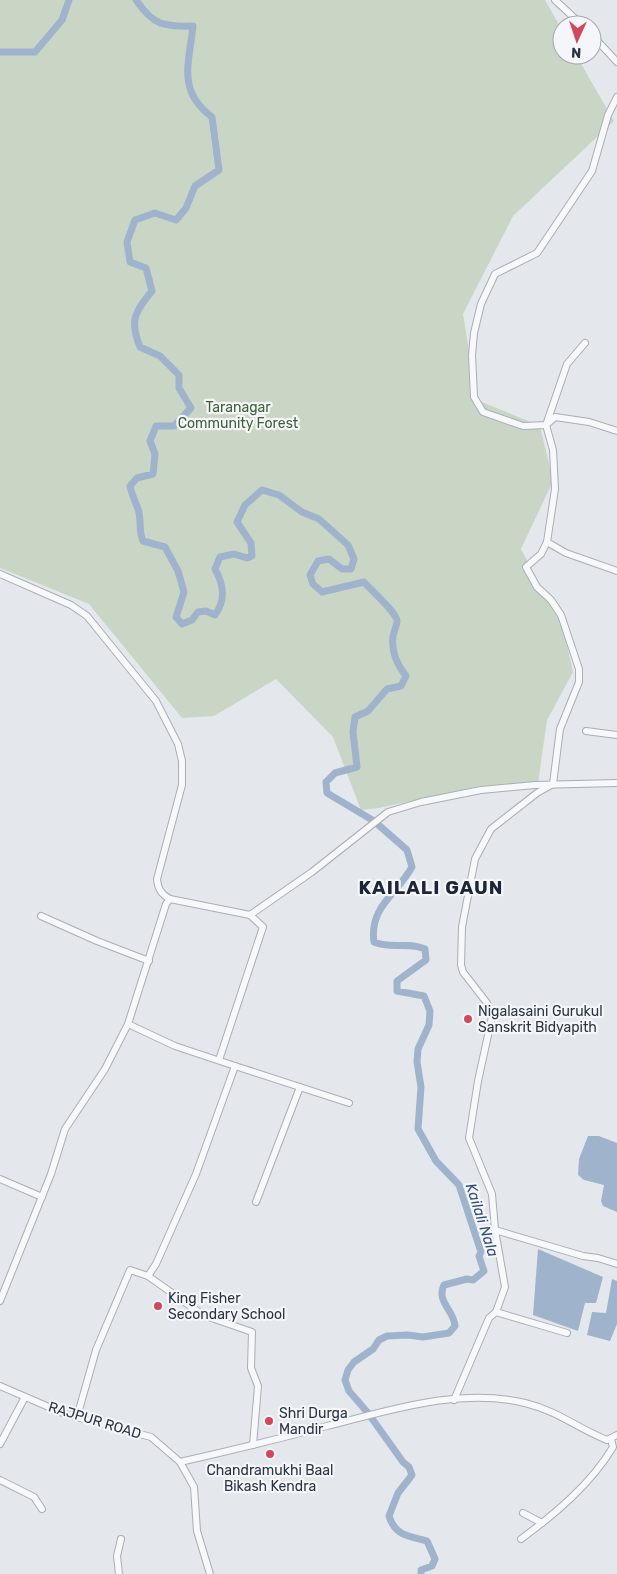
<svg xmlns="http://www.w3.org/2000/svg" width="617" height="1574" font-family="Rubik,sans-serif">
  <rect width="100%" height="100%" fill="#e4e7ec"/>
  <path fill="#c9d6c5" d="M0,0H545L562,30V55H576L614,121L513,216L463,314L477,400L540,426L553,481L521,549L563,628L573,672L547,720L538,783L480,786L379,808L361,810L333,737L276,679L214,716L182,718L89,604L0,568Z"/>
  <g fill="#9fb4cc">
    <path d="M588,1136H599L617,1143V1212L603,1206L601,1201L604,1185L584,1180L578,1175L579,1159Z"/>
    <path d="M538,1249L603,1277L596,1303H585L578,1331L533,1315Z"/>
    <path d="M612,1279L617,1281V1324L610,1341L587,1335L592,1312L606,1313Z"/>
  </g>
  <g fill="none" stroke-linecap="round" stroke-linejoin="round">
    <g stroke="#9fb4cc" stroke-width="7">
      <path d="M136,0C153,25 164,27 193,26C189,64 177,91 212,117L219,170L195,186L186,208L176,220L155,213L135,220L127,242L130,262L146,268L152,291C135,312 129,320 140,347L160,356L179,375V388L191,408L174,426H156L150,441L155,454L153,474L137,478L130,486C132,495 135,501 138,509C142,520 138,530 143,541L165,547L178,571L184,592L176,617L182,624L192,620L198,612L206,611L215,615C226,600 224,585 215,569L220,557L234,554L247,558L252,556L251,543L237,522L245,505L262,490L279,495L302,512L319,519L348,545L354,559L351,569H342L329,559L318,561L310,575L313,584L322,592L364,582C371,590 397,613 397,621C397,625 394,631 393,636C391,652 397,664 406,676L401,686L387,689L368,711L355,717L353,732L357,767L335,773L326,782L327,793L374,821L407,850L412,867C397,894 369,907 374,942C394,950 406,941 425,949L426,960L397,981V991L424,996L430,1011L429,1025L418,1049L417,1062L421,1087L418,1129L436,1161L459,1185L481,1252L479,1256L484,1271L473,1280L467,1279L444,1285C436,1302 454,1310 455,1326L449,1333L423,1337L408,1335L387,1336L379,1340L373,1349L354,1362L348,1370L345,1380L349,1391L368,1413L403,1462L409,1467L412,1475L398,1493L389,1516C395,1536 409,1536 427,1541L435,1559L432,1566L421,1570V1574"/>
      <path d="M0,52H35L62,20L69,0"/>
    </g>
    <defs>
      <g id="street">
        <path d="M555,0L582,25"/>
        <path d="M592,35L617,62"/>
        <path d="M617,97L608,115L592,171L537,253L495,274L481,304L474,333L472,355L474,397L483,412L523,426L546,425L555,417L589,422L617,431"/>
        <path d="M547,542L566,553L617,571"/>
        <path d="M0,574L71,605L87,616L156,701L178,744L182,761V785L157,879C158,889 161,894 170,899L250,915L312,872L388,812L421,802L481,790L535,785L617,783"/>
        <path d="M586,731L617,735"/>
        <path d="M41,916L97,941L149,961"/>
        <path d="M219,1060L263,927L250,915"/>
        <path d="M235,1066L349,1103"/>
        <path d="M0,1179L42,1197"/>
        <path d="M256,1202L300,1087"/>
        <path d="M495,1230L583,1256L598,1258L617,1264"/>
        <path d="M148,1276L203,1315L252,1332L251,1368L258,1386L253,1445"/>
        <path d="M0,1301L51,1174L65,1129L105,1069L128,1024L166,904L170,899"/>
        <path d="M496,1312L567,1333"/>
        <path d="M0,1386L65,1414L151,1437L180,1462C229,1451 278,1439 327,1426C391,1410 459,1387 525,1403C558,1411 577,1428 607,1440L617,1435"/>
        <path d="M454,1400L489,1318L496,1312L505,1287L495,1230L492,1194L469,1138L478,1081L492,1017L487,1003L463,972L461,965L462,927L475,859L491,829L537,793L553,784L560,729L579,682V669L561,615L551,600L537,587L526,567L541,554L547,542L555,489L553,450L546,425L567,364L585,343"/>
        <path d="M77,1417L96,1350L130,1270L148,1276L156,1264L196,1174L235,1066L175,1046L128,1024"/>
        <path d="M0,1444L25,1397"/>
        <path d="M180,1462L194,1487L197,1531L210,1574"/>
        <path d="M0,1480L34,1497L42,1509"/>
        <path d="M523,1513L542,1523"/>
        <path d="M521,1539C555,1514 591,1484 613,1447L611,1439"/>
        <path d="M119,1574L117,1556L121,1539"/>
      </g>
    </defs>
    <use href="#street" stroke="#a9aeb7" stroke-width="8"/>
    <use href="#street" stroke="#f7f8fa" stroke-width="6"/>
  </g>
  <g fill="#d1495b" stroke="#f4f6f9" stroke-width="2">
    <circle cx="468" cy="1019" r="5"/>
    <circle cx="158" cy="1306" r="5"/>
    <circle cx="269" cy="1421" r="5"/>
    <circle cx="270" cy="1454" r="5"/>
  </g>
  <g text-anchor="middle" stroke-width="4.5" stroke-linejoin="round" paint-order="stroke">
    <g font-size="14" fill="#3f6138" stroke="#f4f6f9">
      <text x="238" y="412">Taranagar<tspan x="238" dy="16">Community Forest</tspan></text>
    </g>
    <g font-size="14" fill="#2b3445" stroke="#f4f6f9" text-anchor="start">
      <text x="478" y="1016">Nigalasaini Gurukul<tspan x="478" dy="16">Sanskrit Bidyapith</tspan></text>
      <text x="168" y="1303">King Fisher<tspan x="168" dy="16">Secondary School</tspan></text>
      <text x="279" y="1418">Shri Durga<tspan x="279" dy="16">Mandir</tspan></text>
      <text x="270" y="1475" text-anchor="middle">Chandramukhi Baal<tspan x="270" dy="16">Bikash Kendra</tspan></text>
    </g>
    <g font-size="14" fill="#2b3445" stroke="#f4f6f9">
      <text transform="translate(95 1420) rotate(17)" y="5">RAJPUR ROAD</text>
    </g>
    <g font-size="15" font-style="italic" fill="#34527a" stroke="#f4f6f9">
      <text transform="translate(482 1220) rotate(72)" y="5">Kailali Nala</text>
    </g>
    <g font-size="19" font-weight="bold" letter-spacing="1" fill="#1d2536" stroke="#f4f6f9">
      <text x="431" y="894">KAILALI GAUN</text>
    </g>
  </g>
  <g transform="translate(577 40) rotate(183)"><circle r="24" fill="#f4f6f9" stroke="#a4a8b1"/>
  <path d="M0-4L9 19L0 12L-9 19Z" fill="#d1495b"/>
  <text y="-8" font-size="14" font-weight="bold" text-anchor="middle" fill="#2b3445">N</text>
  </g>
</svg>
